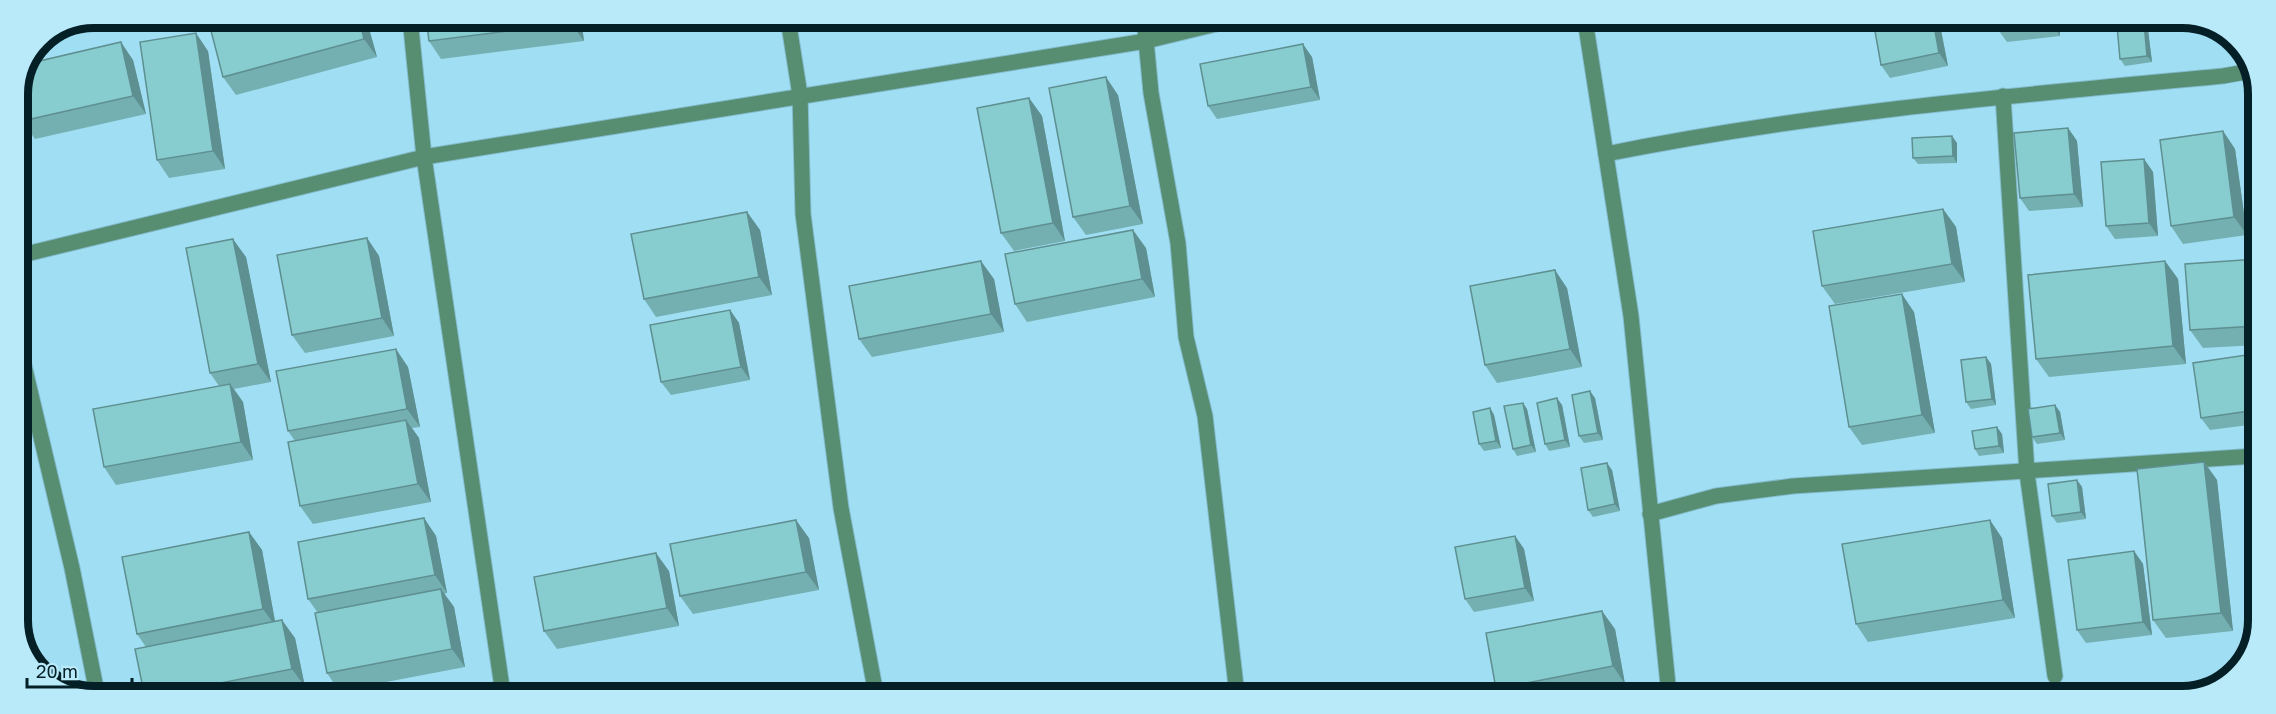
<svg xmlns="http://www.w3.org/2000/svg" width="2276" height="714" font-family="'Golos Text',sans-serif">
  <rect width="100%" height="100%" fill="#a0dff3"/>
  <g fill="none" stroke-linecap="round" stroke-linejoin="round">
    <defs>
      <g id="minor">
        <path d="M410,18L424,157L503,694"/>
        <path d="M788,19L800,95L803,214L841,508L876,694"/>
        <path d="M1144,19L1151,93L1178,243L1186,337L1205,416L1237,695"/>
        <path d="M1585,20L1631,316L1669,695"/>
        <path d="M2003,96L2027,473L2055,676"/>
        <path d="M1606,154C1809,113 2017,95 2223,76L2251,71"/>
        <path d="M18,256L424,157L1146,41L1237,19"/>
        <path d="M18,340L72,568L97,693"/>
        <path d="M1650,514L1716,496L1793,486L2256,456"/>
      </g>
    </defs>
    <use href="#minor" stroke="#84bcce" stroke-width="17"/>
    <use href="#minor" stroke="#578d70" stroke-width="15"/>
  </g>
  <g fill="#74afb2">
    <path d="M227,18H366L377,57L236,95L223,77Z"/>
    <path d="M426,18L581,19L584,41L441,59L429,41Z"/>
    <path d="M1939,20L1948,66L1890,78L1881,65Z"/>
    <path d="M1993,20L2059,21L2060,36L2007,42L1994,24Z"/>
    <path d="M2148,30L2152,62L2125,66L2120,59Z"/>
    <path d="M208,51L225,169L169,178L157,160Z"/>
    <path d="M1312,57L1320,100L1217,119L1208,106Z"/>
    <path d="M133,60L146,114L35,139L22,121Z"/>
    <path d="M1118,95L1143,224L1086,235L1073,217Z"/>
    <path d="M1029,98L1042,116L1065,241L1014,251L1001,233Z"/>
    <path d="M2068,128L2077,141L2083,207L2029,211L2020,198Z"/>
    <path d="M2223,131L2235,149L2247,235L2183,244L2171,226Z"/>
    <path d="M1957,143V163L1918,164L1913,158Z"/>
    <path d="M2144,159L2153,172L2158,236L2115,239L2106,226Z"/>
    <path d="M1943,209L1956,227L1965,282L1835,304L1822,286Z"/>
    <path d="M747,212L760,230L772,295L656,317L644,299Z"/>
    <path d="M367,238L379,256L394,336L305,353L292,335Z"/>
    <path d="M1146,248L1155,297L1027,322L1015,304Z"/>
    <path d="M246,257L271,382L234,389L243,402L253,460L116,485L104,467L219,386L210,373Z"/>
    <path d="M2257,259V345L2203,348L2190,330Z"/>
    <path d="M2165,261L2178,279L2186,364L2049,377L2036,359Z"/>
    <path d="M994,279L1004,332L872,357L859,339Z"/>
    <path d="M1567,288L1582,367L1497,383L1485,365Z"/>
    <path d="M730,310L739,323L750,380L671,395L661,382Z"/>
    <path d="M1914,312L1935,433L1862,445L1849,427Z"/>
    <path d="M2253,354L2257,359L2256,424L2210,430L2201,418Z"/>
    <path d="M1986,357L1991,364L1996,405L1971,409L1966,402Z"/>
    <path d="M408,367L420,427L412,428L419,438L431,502L313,524L300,506L295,441L288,431Z"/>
    <path d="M1595,398L1603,440L1584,443L1579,436Z"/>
    <path d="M1562,405L1570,447L1549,451L1545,444Z"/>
    <path d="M2055,405L2060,412L2065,440L2037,444L2032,437Z"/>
    <path d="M1490,408L1494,415L1501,448L1484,451L1479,444Z"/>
    <path d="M1527,409L1536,452L1517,456L1513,449Z"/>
    <path d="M2002,434L2004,453L1979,456L1975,449Z"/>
    <path d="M2204,462L2217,480L2233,631L2166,638L2153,620Z"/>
    <path d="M1612,470L1620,511L1593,517L1588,510Z"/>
    <path d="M2077,480L2082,487L2086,519L2057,523L2052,516Z"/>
    <path d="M424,518L436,536L447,593L444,594L454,607L465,667L339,691L327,673L318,613L308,599Z"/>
    <path d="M249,532L262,550L275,621L295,638L305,687L271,694L144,693L146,647L137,634Z"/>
    <path d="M1515,536L1524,549L1534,601L1474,612L1465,599Z"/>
    <path d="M809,538L819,590L693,614L680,596Z"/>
    <path d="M2002,538L2015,618L1868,642L1856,624Z"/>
    <path d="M2134,551L2143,564L2152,635L2086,643L2077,630Z"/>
    <path d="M669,571L679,626L557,649L544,631Z"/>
    <path d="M1615,629L1625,684L1568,695H1500L1496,689Z"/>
  </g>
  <g fill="#5e8f91">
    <path d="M359,18H366L377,57L364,39Z"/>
    <path d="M571,19H581L584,41L571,23Z"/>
    <path d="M1933,20H1939L1948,66L1939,53Z"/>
    <path d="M2050,20L2059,21L2060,36Z"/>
    <path d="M2144,23L2148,30L2152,62L2147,56Z"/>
    <path d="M196,33L208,51L225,169L213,151Z"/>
    <path d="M121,42L133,60L146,114L133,96Z"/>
    <path d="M1303,44L1312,57L1320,100L1311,87Z"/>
    <path d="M1106,77L1118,95L1143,224L1130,206Z"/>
    <path d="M1029,98L1042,116L1065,241L1053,223Z"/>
    <path d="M2068,128L2077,141L2083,207L2074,194Z"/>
    <path d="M2223,131L2235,149L2247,235L2234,217Z"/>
    <path d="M1952,136L1957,143V163L1953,156Z"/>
    <path d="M2144,159L2153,172L2158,236L2149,223Z"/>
    <path d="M1943,209L1956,227L1965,282L1952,264Z"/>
    <path d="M747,212L760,230L772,295L759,277Z"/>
    <path d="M1133,230L1146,248L1155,297L1142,279Z"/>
    <path d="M367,238L379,256L394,336L382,318Z"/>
    <path d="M233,239L246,257L271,382L258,364Z"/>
    <path d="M981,261L994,279L1004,332L991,314Z"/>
    <path d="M2165,261L2178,279L2186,364L2173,346Z"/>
    <path d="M1555,270L1567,288L1582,367L1570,349Z"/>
    <path d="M1902,294L1914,312L1935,433L1922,415Z"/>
    <path d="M730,310L739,323L750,380L741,367Z"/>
    <path d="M396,349L408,367L420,427L407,409Z"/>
    <path d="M2253,354L2257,359L2256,379Z"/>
    <path d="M1986,357L1991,364L1996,405L1992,399Z"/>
    <path d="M230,384L243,402L253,460L241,442Z"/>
    <path d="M1590,391L1595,398L1603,440L1598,433Z"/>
    <path d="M1557,398L1562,405L1570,447L1565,440Z"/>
    <path d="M1523,403L1527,409L1536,452L1531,445Z"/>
    <path d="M2055,405L2060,412L2065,440L2060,433Z"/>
    <path d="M1490,408L1494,415L1501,448L1496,441Z"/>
    <path d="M406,420L419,438L431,502L418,484Z"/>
    <path d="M1997,427L2002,434L2004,453L1999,446Z"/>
    <path d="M2204,462L2217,480L2233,631L2221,613Z"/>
    <path d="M1607,463L1612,470L1620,511L1615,504Z"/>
    <path d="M2077,480L2082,487L2086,519L2081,512Z"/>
    <path d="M424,518L436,536L447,593L435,575Z"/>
    <path d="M796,520L809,538L819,590L806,572Z"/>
    <path d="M1990,520L2002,538L2015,618L2003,600Z"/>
    <path d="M249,532L262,550L276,627L263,609Z"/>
    <path d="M1515,536L1524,549L1534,601L1525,588Z"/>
    <path d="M2134,551L2143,564L2152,635L2143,622Z"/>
    <path d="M656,553L669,571L679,626L667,608Z"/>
    <path d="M441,589L454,607L465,667L452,649Z"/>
    <path d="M1602,611L1615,629L1625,684L1613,666Z"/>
    <path d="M282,620L295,638L305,687L292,669Z"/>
  </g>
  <g fill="#87cccf" stroke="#5e8f91" stroke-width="1.5">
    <path d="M227,18H359L364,39L223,77L209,23Z"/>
    <path d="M426,18L571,19V23L429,41Z"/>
    <path d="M1873,20H1933L1939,53L1881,65Z"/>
    <path d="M1993,20H2025L1994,24Z"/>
    <path d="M2144,23L2147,56L2120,59L2117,26Z"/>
    <path d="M196,33L213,151L157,160L140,42Z"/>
    <path d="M121,42L133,96L22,121L18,104V94L31,63Z"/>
    <path d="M1303,44L1311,87L1208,106L1200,64Z"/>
    <path d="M1106,77L1130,206L1073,217L1049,88Z"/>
    <path d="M1029,98L1053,223L1001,233L977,108Z"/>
    <path d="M2068,128L2074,194L2020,198L2014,133Z"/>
    <path d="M2223,131L2234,217L2171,226L2160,140Z"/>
    <path d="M1952,136L1953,156L1913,158L1912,138Z"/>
    <path d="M2144,159L2149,223L2106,226L2101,162Z"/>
    <path d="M1943,209L1952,264L1822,286L1813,231Z"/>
    <path d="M747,212L759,277L644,299L631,234Z"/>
    <path d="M1133,230L1142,279L1015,304L1005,254Z"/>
    <path d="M367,238L382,318L292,335L277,255Z"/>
    <path d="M233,239L258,364L210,373L186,248Z"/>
    <path d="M2257,259V326L2190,330L2185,264Z"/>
    <path d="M981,261L991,314L859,339L849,286Z"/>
    <path d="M2165,261L2173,346L2036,359L2028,275Z"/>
    <path d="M1555,270L1570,349L1485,365L1470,286Z"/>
    <path d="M1902,294L1922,415L1849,427L1829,306Z"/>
    <path d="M730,310L741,367L661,382L650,325Z"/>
    <path d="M396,349L407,409L288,431L276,371Z"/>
    <path d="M2253,354L2256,379V410L2201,418L2193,363Z"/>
    <path d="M1986,357L1992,399L1966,402L1961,360Z"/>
    <path d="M230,384L241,442L104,467L93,409Z"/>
    <path d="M1590,391L1598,433L1579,436L1572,395Z"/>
    <path d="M1557,398L1565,440L1545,444L1537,403Z"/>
    <path d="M1523,403L1531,445L1513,449L1504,406Z"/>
    <path d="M2055,405L2060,433L2032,437L2028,409Z"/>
    <path d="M1490,408L1496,441L1479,444L1473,412Z"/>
    <path d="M406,420L418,484L300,506L288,442Z"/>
    <path d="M1997,427L1999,446L1975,449L1972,431Z"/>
    <path d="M2204,462L2221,613L2153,620L2137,469Z"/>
    <path d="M1607,463L1615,504L1588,510L1581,468Z"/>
    <path d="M2077,480L2081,512L2052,516L2048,484Z"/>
    <path d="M424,518L435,575L308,599L298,542Z"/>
    <path d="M796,520L806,572L680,596L670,544Z"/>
    <path d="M1990,520L2003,600L1856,624L1842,544Z"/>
    <path d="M249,532L263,609L137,634L122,557Z"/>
    <path d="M1515,536L1525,588L1465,599L1455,547Z"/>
    <path d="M2134,551L2143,622L2077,630L2068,560Z"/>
    <path d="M656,553L667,608L544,631L534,577Z"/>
    <path d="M441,589L452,649L327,673L315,613Z"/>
    <path d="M1602,611L1613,666L1496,689L1486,633Z"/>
    <path d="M282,620L292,669L170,693H144L135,649Z"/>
  </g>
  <path d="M0 0H2276V714H0ZM94 28H2182A66 66 0 0 1 2248 94V620A66 66 0 0 1 2182 686H94A66 66 0 0 1 28 620V94A66 66 0 0 1 94 28Z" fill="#b9eafa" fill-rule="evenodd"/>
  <path fill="none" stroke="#051f26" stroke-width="8" d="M94 28H2182A66 66 0 0 1 2248 94V620A66 66 0 0 1 2182 686H94A66 66 0 0 1 28 620V94A66 66 0 0 1 94 28Z"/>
  <path d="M27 678v9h105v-9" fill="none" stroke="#051f26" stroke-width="3"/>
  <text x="36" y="678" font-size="18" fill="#051f26" stroke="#b9eafa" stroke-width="4.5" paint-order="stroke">20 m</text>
</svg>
